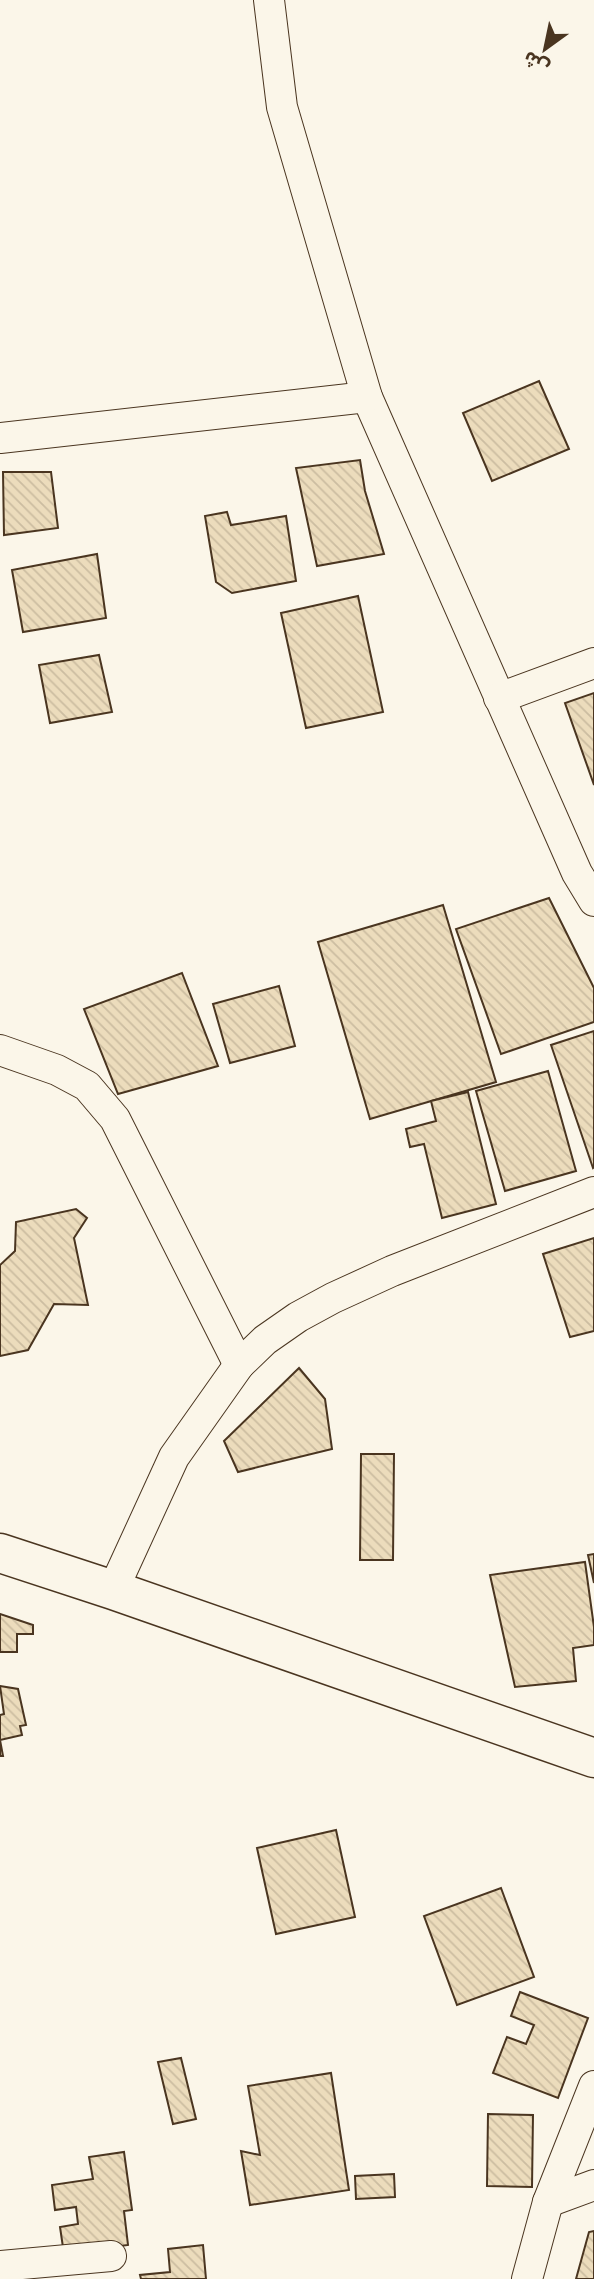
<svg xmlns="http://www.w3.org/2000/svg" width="594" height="2279" font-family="'Noto Serif','Noto Sans Arabic',serif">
  <defs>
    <pattern id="building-back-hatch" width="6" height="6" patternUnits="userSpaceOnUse" patternTransform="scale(1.75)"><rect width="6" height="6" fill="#ecdcbc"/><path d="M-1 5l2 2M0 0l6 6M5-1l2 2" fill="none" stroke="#ccbda1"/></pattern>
  </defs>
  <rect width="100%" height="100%" fill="#fbf6e9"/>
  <g fill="url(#building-back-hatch)" stroke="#4a3520" stroke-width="2">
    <path d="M539,381L569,449L492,481L463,413Z"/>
    <path d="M360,460L365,491L384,554L317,566L296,468Z"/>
    <path d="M3,472H51L58,528L4,535Z"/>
    <path d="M227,512L231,525L286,516L296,581L232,593L216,582L205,516Z"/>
    <path d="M97,554L106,618L23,632L12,570Z"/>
    <path d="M358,596L383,712L306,728L281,613Z"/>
    <path d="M99,655L112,712L50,723L39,665Z"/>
    <path d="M594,693V785L565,703Z"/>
    <path d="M549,898L594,988V1022L501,1054L456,929Z"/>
    <path d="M443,905L496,1082L370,1119L318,942Z"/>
    <path d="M182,973L218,1066L118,1094L84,1009Z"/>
    <path d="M279,986L295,1046L230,1063L213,1004Z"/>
    <path d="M594,1031V1167L593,1168L551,1045Z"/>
    <path d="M548,1071L576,1171L505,1191L476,1091Z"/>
    <path d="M468,1092L496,1204L442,1218L424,1144L410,1147L406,1129L436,1121L431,1101Z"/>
    <path d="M76,1209L87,1218L74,1238L88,1305L54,1304L28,1350L0,1356V1265L15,1251L16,1222Z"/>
    <path d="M594,1238V1331L570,1337L543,1254Z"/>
    <path d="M299,1368L325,1399L332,1449L238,1472L224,1441Z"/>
    <path d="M361,1454H394L393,1560H360Z"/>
    <path d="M594,1554V1583L588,1555Z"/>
    <path d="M585,1562L594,1627V1645L573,1648L576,1681L515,1687L490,1575Z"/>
    <path d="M0,1614L33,1625V1634H17V1652H0Z"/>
    <path d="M0,1686L18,1689L26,1725L20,1726L22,1735L0,1740L3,1756H0V1715L4,1714Z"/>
    <path d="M336,1830L355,1917L276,1934L257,1848Z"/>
    <path d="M501,1888L534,1977L457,2005L424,1916Z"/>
    <path d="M520,1992L588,2018L558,2098L493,2073L507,2037L526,2044L534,2025L511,2016Z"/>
    <path d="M181,2058L196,2119L173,2124L158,2062Z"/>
    <path d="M331,2073L349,2190L250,2205L241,2151L260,2155L248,2086Z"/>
    <path d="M488,2114L533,2115L532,2187L487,2186Z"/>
    <path d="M124,2152L132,2210L124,2211L128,2245L64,2254L60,2227L78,2224L76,2207L55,2210L52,2185L93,2179L89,2157Z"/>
    <path d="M394,2174L395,2197L356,2199L355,2176Z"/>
    <path d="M594,2231V2279H576L589,2232Z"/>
    <path d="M203,2245L206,2279H141L140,2275L170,2272L168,2249Z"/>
  </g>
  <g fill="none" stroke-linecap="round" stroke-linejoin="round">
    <defs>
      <g id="minor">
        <path d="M269,0L282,107L367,397L577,873L594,901"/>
        <path d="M0,438L367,397"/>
        <path d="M499,698L594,663"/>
        <path d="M0,1050L57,1070L87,1086L115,1119L239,1365"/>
        <path d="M113,1590L174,1457L239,1365L265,1340L298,1317L333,1298L392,1271L594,1192"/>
        <path d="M548,2202L594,2185"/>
        <path d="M0,2266L111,2256"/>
        <path d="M527,2279L548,2202L594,2086"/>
      </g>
      <path id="secondary" d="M0,1553L113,1590L594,1758"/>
    </defs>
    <use href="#minor" stroke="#4a3520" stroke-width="32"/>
    <use href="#secondary" stroke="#4a3520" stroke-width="41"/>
    <use href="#minor" stroke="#fbf6e9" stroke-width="30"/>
    <use href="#secondary" stroke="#fbf6e9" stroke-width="38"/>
  </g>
  <g transform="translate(545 49) rotate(213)" stroke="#fbf6e9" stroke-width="5" paint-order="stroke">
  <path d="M0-5L12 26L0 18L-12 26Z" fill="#4a3520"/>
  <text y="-10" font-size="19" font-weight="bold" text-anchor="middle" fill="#4a3520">ش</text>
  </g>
</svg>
